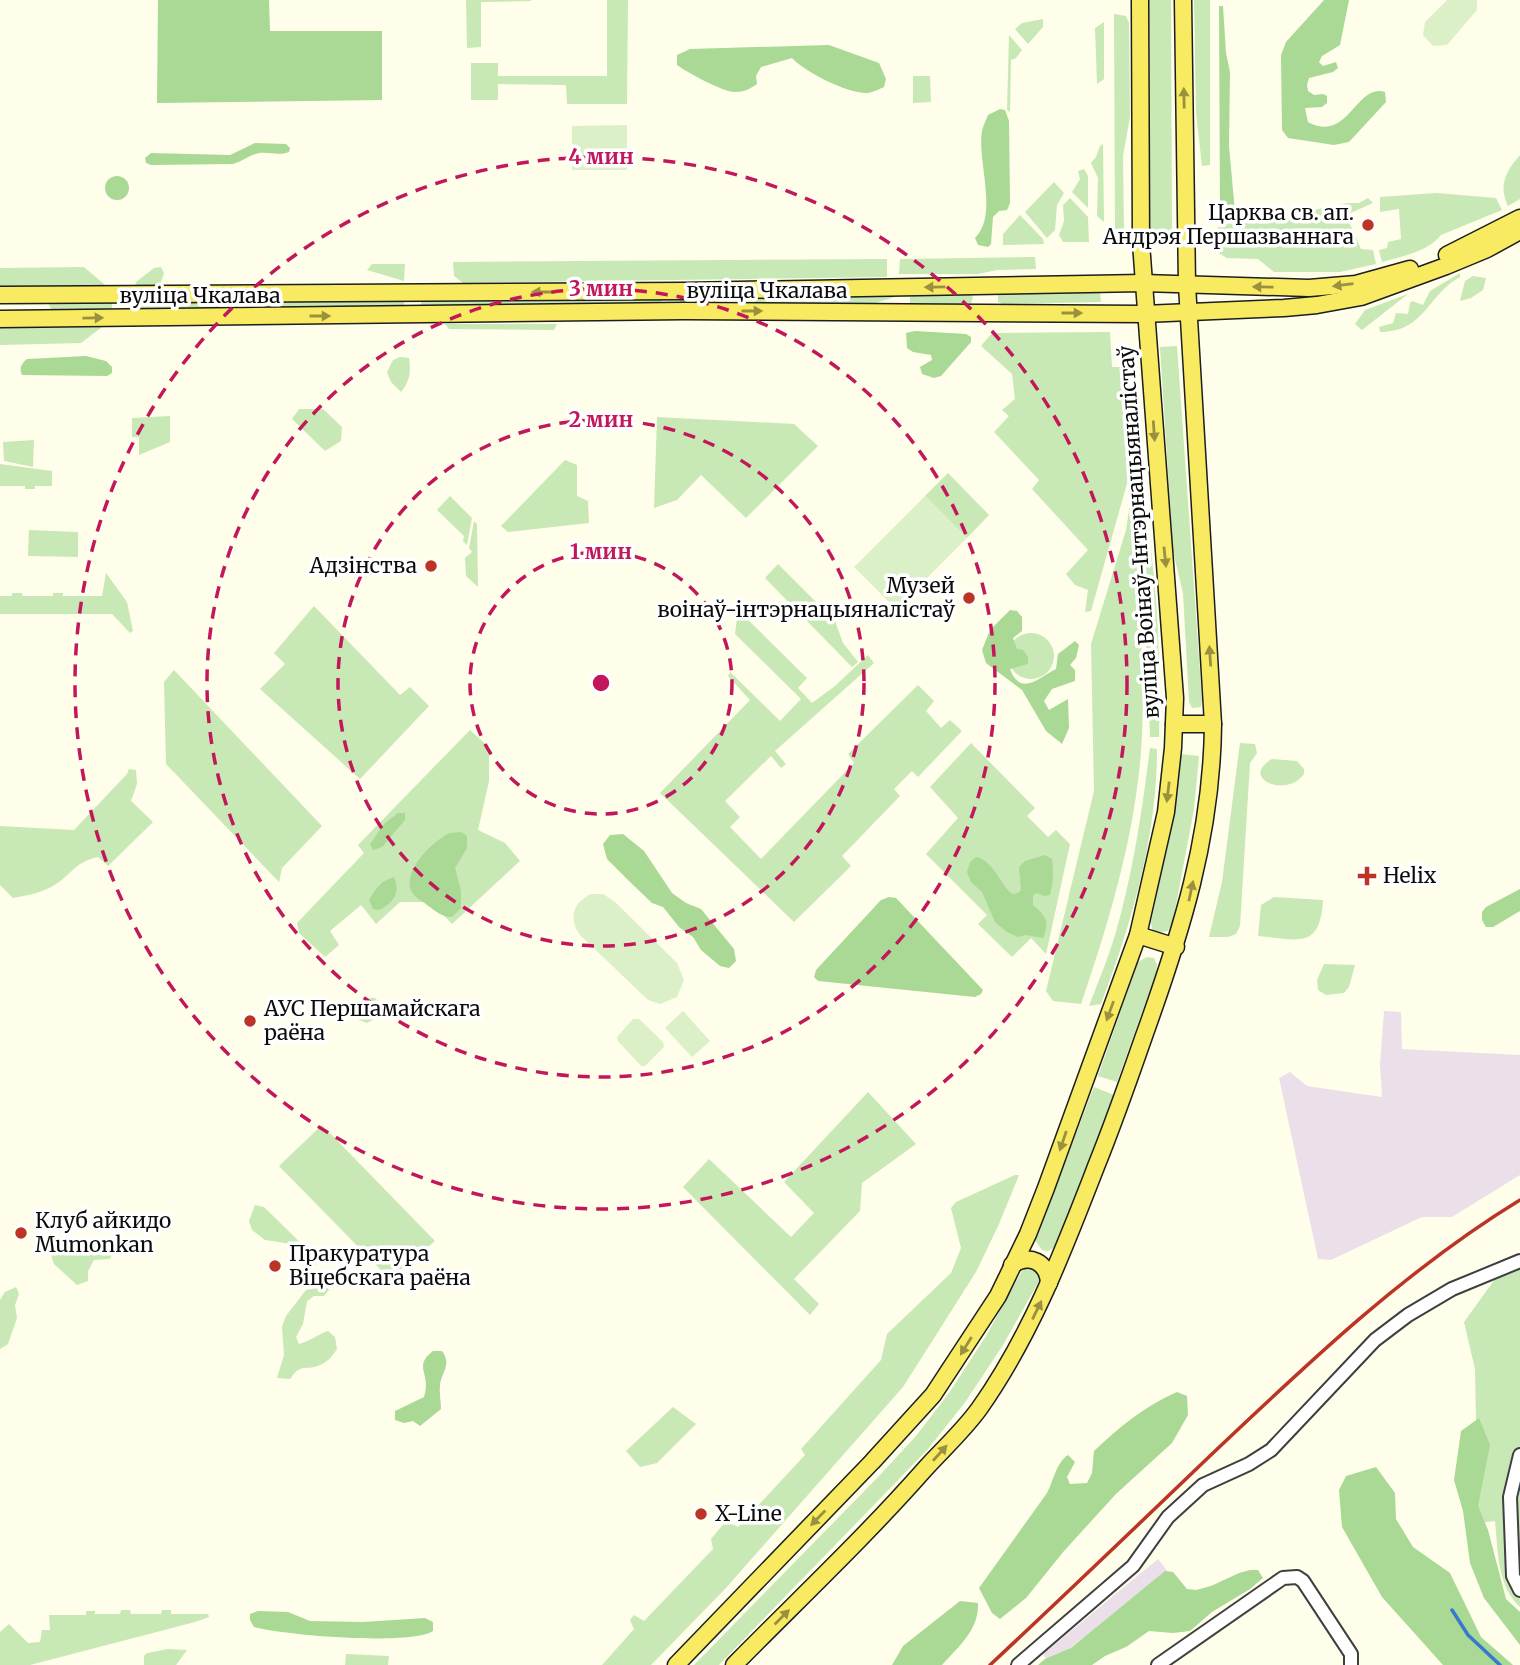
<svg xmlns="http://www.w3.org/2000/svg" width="1520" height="1665" font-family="Merriweather,serif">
  <rect width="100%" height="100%" fill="#fffeea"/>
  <g fill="#ebe0ea">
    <path d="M1384,1011L1401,1012L1402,1049L1520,1055V1175L1452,1217H1422L1331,1260L1318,1259L1279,1078L1290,1072L1307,1086L1382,1097L1380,1064Z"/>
    <path d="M1158,1559L1169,1573L1049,1664L1043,1654Z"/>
  </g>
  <g fill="#c8e8b5">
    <path d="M466,0H531V1L481,2V47L467,48Z"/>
    <path d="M601,0H628L627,104H567L566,85L498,84V100H471V63H498V76H607V0Z"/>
    <path d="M1149,0H1171L1172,234L1150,235Z"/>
    <path d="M1194,0H1210V165L1202,166L1196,112Z"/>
    <path d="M1114,14L1126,16L1129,23L1130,117L1123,156L1124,231H1115Z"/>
    <path d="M1043,19V27L1028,44L1015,29L1022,23Z"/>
    <path d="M1104,22V79L1097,84L1095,28Z"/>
    <path d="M1009,35L1022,50L1016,58L1011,60L1010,112L1007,110Z"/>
    <path d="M913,76H930L931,102L913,103Z"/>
    <path d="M1103,144L1104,222L1097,216L1098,178L1091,163L1096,157L1100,146Z"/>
    <path d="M1520,155V199L1508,206C1498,185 1506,171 1520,155Z"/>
    <path d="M1084,169L1088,176V208L1072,192L1080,179L1078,171Z"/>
    <path d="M1054,182L1064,193L1057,205L1055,230L1047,238L1025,212Z"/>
    <path d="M1436,193L1496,198L1502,210L1441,235C1427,252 1403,256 1382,262L1379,250L1387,248L1388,242L1401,239L1399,209L1380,212V197Z"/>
    <path d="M1070,198L1088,217L1089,242H1063L1059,235L1064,221L1063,205Z"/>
    <path d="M1368,198L1373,203L1346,215L1361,249L1373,250L1376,264L1340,272H1274L1258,259L1227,258L1217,252L1216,232L1220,224L1254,222L1348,203H1359Z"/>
    <path d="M1020,215L1043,239L1044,244L1003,245V234Z"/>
    <path d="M1035,257L1036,269L997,270L978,274H899L900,259Z"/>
    <path d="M887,259V277L463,283L454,276L453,262Z"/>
    <path d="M372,264H405L404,281L367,270Z"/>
    <path d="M84,267L105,285L0,287V268Z"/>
    <path d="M161,267L164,273L160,285L135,286L136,282L154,268Z"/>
    <path d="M1460,273V277C1428,294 1425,332 1380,332L1379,327L1393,323L1396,313L1408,314L1410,303L1412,301L1423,305L1430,291Z"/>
    <path d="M1473,276L1486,278L1483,290L1471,298L1460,301L1465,281Z"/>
    <path d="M1100,289L1101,302L1003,304L998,302V293Z"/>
    <path d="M910,292L971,293L973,298L971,303L965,304L910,305Z"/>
    <path d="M895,294V297L872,304L680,305V296Z"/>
    <path d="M1408,294L1362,330L1355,324L1365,310Z"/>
    <path d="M404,295V307L249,308L245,302V299Z"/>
    <path d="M421,295L660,296L662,300L660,304L421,307Z"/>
    <path d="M112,298V311L53,312L49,305L50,301Z"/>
    <path d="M134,298L221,300L222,303L217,309L134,311Z"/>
    <path d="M445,324H557L554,330L449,329Z"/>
    <path d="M102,327L81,343L0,345V328Z"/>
    <path d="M1110,332L1112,367H1126L1132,466L1091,611L1085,612L1088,590L1075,585L1066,574L1088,550L1032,489L1039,480L994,432L1009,416L1002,410L1015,399L1012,374L981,346L992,333Z"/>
    <path d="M1177,346L1202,700L1201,707L1192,708L1189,702L1183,593L1173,551L1160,347Z"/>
    <path d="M400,357L409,358C411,372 410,381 401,392L391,382L387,372L393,360Z"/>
    <path d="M299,409H323L342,427L341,441L325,451L292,419Z"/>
    <path d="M170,416V442L139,455V437H132V418Z"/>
    <path d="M657,417L794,424L818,446L746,518L701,475L677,500L654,508Z"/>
    <path d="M34,440L33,467L4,461L3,442Z"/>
    <path d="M565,460L577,465V496L588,501L589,523L508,532L501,526Z"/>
    <path d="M0,464L52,471V486H35V489H25V486H0Z"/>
    <path d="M948,473L989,515L967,538L925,496Z"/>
    <path d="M1132,491C1136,576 1147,667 1141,752C1134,839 1109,922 1081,1004L1053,1001L1046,991L1094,791L1091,644L1126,530Z"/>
    <path d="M450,496L472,518L467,545L463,541L464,536L437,510Z"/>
    <path d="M1143,496C1157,575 1161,657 1159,737H1150L1142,537Z"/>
    <path d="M474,521L477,524L478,587L466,576L465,558L472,552L469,548Z"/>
    <path d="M29,530L78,532V557L28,556Z"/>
    <path d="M778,564L835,621L843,643L858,662L852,667L765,578Z"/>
    <path d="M106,573L127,602L133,631L130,633L112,614H0V596H12V593H22L23,596H53V593H63V596H102Z"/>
    <path d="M314,606L400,695L410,687L429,706L360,779L260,689L285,664L274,653Z"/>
    <path d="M738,610L807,678L798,688L812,703L835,686L868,655L874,663L775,751L786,764L781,768L771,756L725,801L740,817L730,827L761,859L854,763L848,754L918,685L934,701L926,711L941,728L950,720L962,731L918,777L912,771L894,789L900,796L842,856L851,866L794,922L660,793L750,700L728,676L730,672L780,721L801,699L735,634Z"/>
    <circle cx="1031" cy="656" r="23"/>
    <path d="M174,670L322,826L282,868L279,882L166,764L164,682Z"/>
    <path d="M470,730L489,747V781L478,830L505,843L520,861L452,924L431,902H400L376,924L361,905L330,931L339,945L325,957L299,933L297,923L364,853L358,845Z"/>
    <path d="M971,743L1035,808L1027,816L1048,837L1056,830L1070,844L1046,954L1031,938L1012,957L978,924L987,915L926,854L958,818L930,787Z"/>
    <path d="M1240,743L1255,744L1257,753L1250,763L1240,926L1236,934L1228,937H1209L1222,882Z"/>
    <path d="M1150,748L1157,749C1157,837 1132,922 1101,1004L1089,1006C1098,982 1108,959 1115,935C1133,874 1142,811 1150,748Z"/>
    <path d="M1180,754L1199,756L1194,809L1173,921L1168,931L1157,933L1152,929L1151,922L1175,809Z"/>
    <path d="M1272,759L1297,761L1304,769V774C1286,799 1239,778 1272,759Z"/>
    <path d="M129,769L136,770L137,784L131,801L153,822L108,866L98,857C75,862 73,873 56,884C43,893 28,895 13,898L0,885V826L74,830L127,774Z"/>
    <path d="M1274,897L1323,900C1320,951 1298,939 1258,936L1261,905Z"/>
    <path d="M1147,957L1154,958L1157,965L1156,973L1117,1082L1098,1076L1138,962Z"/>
    <path d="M1324,964L1355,965L1349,987L1344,993L1326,995L1318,990L1317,980Z"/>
    <path d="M365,998H375L381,1004L380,1016L367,1023L359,1020L354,1012L357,1004Z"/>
    <path d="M1094,1087L1114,1095L1055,1247L1048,1251L1042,1250L1035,1240Z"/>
    <path d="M868,1092L916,1144L862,1183L860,1211L794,1279L819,1304L810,1315L683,1187L709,1159L791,1237L814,1213L784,1182Z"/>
    <path d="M322,1125L435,1241L401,1269L381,1270L279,1166Z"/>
    <path d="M1015,1175H1019L999,1224L976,1272L903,1387L725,1589L651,1665H602L634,1629L630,1620L634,1615L644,1621L713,1549L711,1539L726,1521L738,1527L805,1455L801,1449L881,1360L887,1334L951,1273L961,1248L951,1208L956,1202Z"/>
    <path d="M255,1205L264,1207L314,1256L316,1263L311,1274L306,1272L304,1251L285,1243L265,1240L252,1230L249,1221Z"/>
    <path d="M69,1238L110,1243L113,1251L110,1259L94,1260L88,1271V1281L77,1285L54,1264L50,1252L54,1242Z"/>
    <path d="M1029,1265L1040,1272L1039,1281L1003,1345L966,1401L928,1449L719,1665H694L880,1475L916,1436L949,1393L986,1336L1022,1271Z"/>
    <path d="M1520,1266V1607C1497,1586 1498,1550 1495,1521L1478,1523L1475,1369L1464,1322L1498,1275Z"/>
    <path d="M327,1286L329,1290L324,1296H314L307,1301L303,1324L296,1337L299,1344C310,1341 317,1335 328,1331L335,1337L337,1349C333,1355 328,1362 320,1365C306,1372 302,1361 290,1379L277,1378L284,1355L282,1327L286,1316L306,1290Z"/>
    <path d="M16,1287L19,1294L15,1305L17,1318L8,1344L0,1349V1300L5,1292Z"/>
    <path d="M673,1407L696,1424L657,1463L640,1467L626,1451Z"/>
    <path d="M121,1610H130L131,1614H161L162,1610H171V1614H208L209,1617L195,1622L30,1665H0V1632L9,1624L28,1643L40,1642L42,1630H50L49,1615H86V1611H95V1614H120Z"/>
    <path d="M168,1649L187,1650L176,1665H144V1656L147,1653Z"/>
    <path d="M346,1654L389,1656L388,1665H345Z"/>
  </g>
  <g fill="#a9d994">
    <path d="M158,0H269L270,31H382V100L157,103Z"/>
    <path d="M1324,0H1349L1340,45L1322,56L1319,62L1323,66L1336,62L1338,68L1333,72L1309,78L1307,85L1308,91L1314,95L1323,94L1327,96V103L1322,107L1305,108L1308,122C1348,144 1356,83 1385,92L1386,102L1349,142L1334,145L1288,138L1282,130L1281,55L1286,42Z"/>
    <path d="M1219,6H1223L1226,53L1230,72L1229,146L1235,212L1229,215H1220Z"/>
    <path d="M829,45L879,63L886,79L884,87C879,89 873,92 868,93C848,94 805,72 792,58L761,67L756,76L757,84C750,89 744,92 735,92C723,92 688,73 677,65V55L690,49Z"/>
    <path d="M1000,109L1005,110L1009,121L1010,203L1007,210L999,211L993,217L991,244L988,247L978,245L975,238C999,216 977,161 982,131C983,126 986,120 988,115Z"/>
    <path d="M255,143L286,144L290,148L289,152C279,156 270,152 260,153C251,154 242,162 233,164L151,165L146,163L145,158L151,153L230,155Z"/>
    <circle cx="117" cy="188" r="12"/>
    <path d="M915,331L966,334L971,337V342L941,376L934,378L922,374L920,367L932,360L931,355L913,352L907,348L906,333Z"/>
    <path d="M86,356L106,361L112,367V373L107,376L22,375C19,368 21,364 27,359Z"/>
    <path d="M1010,610L1017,611L1022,617V631L1013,638L1017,649L1023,650L1028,657V664L1010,669C1021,699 1042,675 1056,669L1058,654L1075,641L1079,645L1076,658L1070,665L1075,670V681L1052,689L1044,701L1049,710L1068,699L1069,728L1062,744L1046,731L1022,690L986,663L982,650L990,630Z"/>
    <path d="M398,813H405V820L382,847L373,850L370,844L384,824Z"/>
    <path d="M461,832L467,836V848L455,868L461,891V908L452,917C441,917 436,911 427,905C424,902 417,899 414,895C398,875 432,841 450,833C450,833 460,832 461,832Z"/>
    <path d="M623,834L644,851L672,893L686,903L701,909L734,949L736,961L729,968L720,966L701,950L693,937L679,927L663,907L652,903L630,882L607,859L603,844L610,835Z"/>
    <path d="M1045,855L1052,859C1054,872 1053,883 1050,895L1044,896L1037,893L1033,895V905C1046,916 1050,922 1043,938L1026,935L1018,937L1007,932L995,922L982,892L971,882L967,872L970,862L976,857C995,862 998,882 1012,894L1018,893L1021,890L1019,867L1025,861Z"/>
    <path d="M394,877C401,893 393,903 379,910L373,909L369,900C376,888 381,881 394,877Z"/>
    <path d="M1520,889V911L1493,927H1486L1482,920V912L1486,907Z"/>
    <path d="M889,897L896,898L983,990L981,994L975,997L818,981L814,977L816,970L881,900Z"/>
    <path d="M433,1351H442C452,1365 442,1371 440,1385C439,1393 441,1401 441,1409L420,1426L413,1421L404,1423L395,1420V1411L424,1397C432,1373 412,1367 433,1351Z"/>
    <path d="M1177,1392L1187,1396L1188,1415L1172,1443L1116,1494L1064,1551L1026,1598L1000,1619L992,1613L979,1588L1047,1493C1054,1480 1056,1463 1068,1455L1075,1462L1067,1477L1070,1484L1087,1483L1092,1473L1094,1451C1119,1427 1145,1406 1177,1392Z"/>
    <path d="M1479,1418L1490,1445L1478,1506L1488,1530L1506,1599L1520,1612V1645L1484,1598L1470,1563L1463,1511L1454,1480L1461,1431Z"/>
    <path d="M1376,1467L1395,1493L1396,1519L1413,1547L1450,1573L1481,1637L1513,1665H1443L1382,1597L1342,1527L1339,1490L1346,1476Z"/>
    <path d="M1250,1570H1258L1263,1578L1250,1589L1212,1612L1190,1631L1173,1633L1149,1631L1126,1647L1105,1656L1092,1665H1038L1045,1659L1071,1648L1165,1571L1173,1572L1187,1589L1196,1590L1211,1586L1239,1573Z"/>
    <path d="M960,1601L978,1603C979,1630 959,1646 942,1665H892L903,1646Z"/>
    <path d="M258,1611L288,1612L310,1621L363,1622L425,1618L433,1622V1631C409,1646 283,1635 254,1627L250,1620V1614Z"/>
  </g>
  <g fill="#dbf0c7">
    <path d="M1447,0H1477V10L1447,45L1433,46L1423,35L1425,22Z"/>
    <path d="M627,125V170H572V126Z"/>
    <path d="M925,496L967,538L896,609L854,567Z"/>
    <path d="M591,894H603L614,901L677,963L684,980L677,997L660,1004L648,1000L580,935C568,919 573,902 591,894Z"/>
    <path d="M683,1011L710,1041L692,1057L665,1028Z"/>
    <path d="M633,1019H639L663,1042L664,1047L645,1066H641L618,1041L617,1037Z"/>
  </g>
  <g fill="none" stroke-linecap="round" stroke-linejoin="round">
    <path stroke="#377acd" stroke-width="3.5" d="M1452,1610L1468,1635L1500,1665"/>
    <defs>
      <g id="minor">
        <path d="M1520,1455L1510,1497L1513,1576L1520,1590"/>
        <path d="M1018,1665L1133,1566L1168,1517L1203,1485L1249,1464L1271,1450L1375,1340L1408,1315L1452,1289L1520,1261"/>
        <path d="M1158,1665L1283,1578L1297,1577L1303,1581L1351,1654V1665"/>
      </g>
      <g id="major">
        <path d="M1447,255L1520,218"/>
        <path d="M0,295L684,291L1143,283L1309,288L1356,284L1410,269"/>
        <path d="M0,319L684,311L1144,314L1284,308L1317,305L1361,297L1446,266L1487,249L1520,231"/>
        <path d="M1174,724H1213"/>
        <path d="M1138,935L1176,947"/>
        <path d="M1012,1265C1029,1253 1048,1262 1049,1283"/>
        <path d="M676,1665L872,1462L933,1395L998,1296L1028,1234L1046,1188L1138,935L1166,812L1173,748L1175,698L1141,243L1140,0"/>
        <path d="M734,1665C798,1600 864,1538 924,1470C942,1450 963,1431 979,1409C1032,1334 1064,1249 1097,1164C1114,1122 1129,1079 1144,1036C1181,933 1212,836 1213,724L1187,285L1183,0"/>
      </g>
    </defs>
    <use href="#minor" stroke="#3f3f3f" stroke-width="16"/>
    <use href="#major" stroke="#1d1d1d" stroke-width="19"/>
    <use href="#minor" stroke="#fff" stroke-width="12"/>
    <use href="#major" stroke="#f8ea61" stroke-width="16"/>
    <path stroke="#bb3425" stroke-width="3.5" d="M990,1665C1065,1595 1139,1524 1213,1453C1309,1362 1407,1269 1520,1200"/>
  </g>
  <defs><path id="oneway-solid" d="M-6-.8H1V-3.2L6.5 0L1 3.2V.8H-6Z" transform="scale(1.75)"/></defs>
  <g fill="#9a913f">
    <use href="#oneway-solid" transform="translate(1184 98) rotate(-91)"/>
    <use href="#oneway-solid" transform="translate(1343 285) rotate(173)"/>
    <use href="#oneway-solid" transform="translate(935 287) rotate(179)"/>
    <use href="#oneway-solid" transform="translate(1263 287) rotate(-179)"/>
    <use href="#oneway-solid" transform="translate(542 292) rotate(180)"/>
    <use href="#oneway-solid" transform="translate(752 311)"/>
    <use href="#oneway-solid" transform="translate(1072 313)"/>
    <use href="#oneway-solid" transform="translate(320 316)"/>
    <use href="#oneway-solid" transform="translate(93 318) rotate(-1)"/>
    <use href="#oneway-solid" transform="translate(1154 431) rotate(86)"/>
    <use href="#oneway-solid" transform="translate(1165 557) rotate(84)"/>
    <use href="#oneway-solid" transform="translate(1210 656) rotate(-94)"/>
    <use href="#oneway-solid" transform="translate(1168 792) rotate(97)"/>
    <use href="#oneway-solid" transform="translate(1191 891) rotate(-78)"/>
    <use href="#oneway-solid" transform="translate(1110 1011) rotate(110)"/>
    <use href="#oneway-solid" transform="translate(1063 1141) rotate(109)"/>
    <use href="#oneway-solid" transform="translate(1037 1310) rotate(-64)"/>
    <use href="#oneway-solid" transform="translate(966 1346) rotate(122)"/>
    <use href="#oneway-solid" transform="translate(940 1453) rotate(-48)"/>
    <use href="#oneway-solid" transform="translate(818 1518) rotate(134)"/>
    <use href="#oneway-solid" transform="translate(782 1617) rotate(-45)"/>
  </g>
  <g fill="none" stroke="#c2185b" stroke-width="3.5" stroke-dasharray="12 9">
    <circle cx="601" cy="683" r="131"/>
    <circle cx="601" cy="683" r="263"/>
    <circle cx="601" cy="683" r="394"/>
    <circle cx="601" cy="683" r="526"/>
  </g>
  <g fill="#bb3425" stroke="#fff" stroke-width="2.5">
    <circle cx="1368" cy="225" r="7"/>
    <circle cx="431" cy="566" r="7"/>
    <circle cx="969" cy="598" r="7"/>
    <path d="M1363.5 865.5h7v7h7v7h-7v7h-7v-7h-7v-7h7z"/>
    <circle cx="250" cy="1021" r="7"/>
    <circle cx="21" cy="1233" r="7"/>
    <circle cx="275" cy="1266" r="7"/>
    <circle cx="701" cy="1514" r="7"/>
  </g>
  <g text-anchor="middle" stroke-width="7" stroke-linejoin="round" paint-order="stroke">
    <g font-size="21" fill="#0c0c0c" stroke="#fff" text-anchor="start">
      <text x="1354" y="220" text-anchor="end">Царква св. ап.<tspan x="1354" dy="24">Андрэя Першазваннага</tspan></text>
      <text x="417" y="573" text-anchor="end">Адзінства</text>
      <text x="955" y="593" text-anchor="end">Музей<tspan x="955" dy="24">воінаў-інтэрнацыяналістаў</tspan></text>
      <text x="1383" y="883">Helix</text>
      <text x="264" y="1016">АУС Першамайскага<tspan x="264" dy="24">раёна</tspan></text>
      <text x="35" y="1228">Клуб айкидо<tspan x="35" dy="24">Mumonkan</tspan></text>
      <text x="289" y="1261">Пракуратура<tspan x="289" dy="24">Віцебскага раёна</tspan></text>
      <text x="715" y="1521">X-Line</text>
    </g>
    <g font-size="21" fill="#0c0c0c" stroke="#fff">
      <text x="767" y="298">вуліца Чкалава</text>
      <text x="200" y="303">вуліца Чкалава</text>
      <text transform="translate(1139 532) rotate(-94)" y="7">вуліца Воінаў-Інтэрнацыяналістаў</text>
    </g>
  </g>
  <circle cx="601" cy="683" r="10" fill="#c2185b" stroke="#fff" stroke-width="3.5"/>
  <g font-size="21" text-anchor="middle" font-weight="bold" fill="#c2185b" stroke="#fff" stroke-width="7" stroke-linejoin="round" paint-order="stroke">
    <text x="601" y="164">4 мин</text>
    <text x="601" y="296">3 мин</text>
    <text x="601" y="427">2 мин</text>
    <text x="601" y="559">1 мин</text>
  </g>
</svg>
